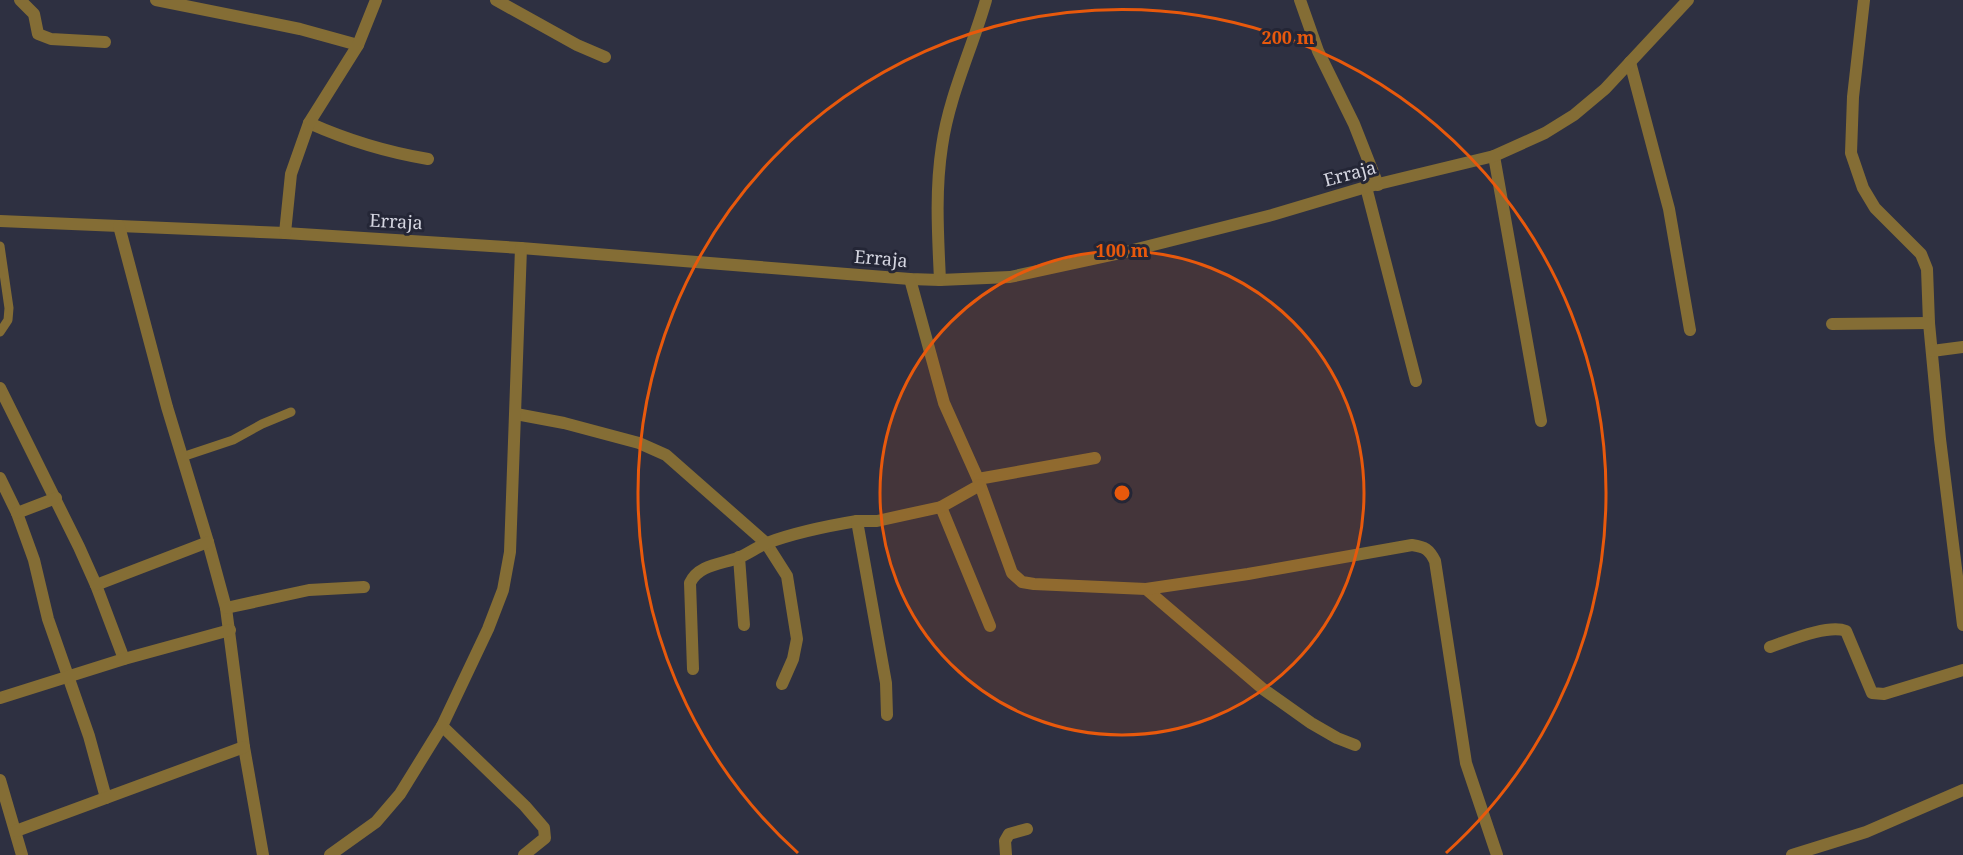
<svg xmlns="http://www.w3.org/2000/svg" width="1963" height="855" font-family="'Noto Serif',serif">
  <rect width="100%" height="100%" fill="#2e3041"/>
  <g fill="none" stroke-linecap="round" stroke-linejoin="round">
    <g stroke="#846d35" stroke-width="9">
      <path d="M0,246L9,308L8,320L0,332"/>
      <path d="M182,457L233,440L262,424L291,412"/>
    </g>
    <g stroke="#846d35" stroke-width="12">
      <path d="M20,0L34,14L38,34L51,39L105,42"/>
      <path d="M156,0L300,29L358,45"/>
      <path d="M496,0L577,45L605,57"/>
      <path d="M1300,0L1318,51L1354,124L1378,185"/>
      <path d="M1864,0L1853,97L1851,153L1863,188L1875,208L1921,254L1927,269L1929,323L1940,439L1963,625"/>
      <path d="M1630,62L1669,209L1690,330"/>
      <path d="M309,123C347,140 386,152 428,159"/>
      <path d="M1494,156L1541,421"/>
      <path d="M1366,187L1416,381"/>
      <path d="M0,221L285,233L521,248L910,279L940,280L1010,277L1121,253L1272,215L1366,187L1494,156L1545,133L1574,115L1605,89L1688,0"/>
      <path d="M119,226L167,407L208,542L226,608L244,747L263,855"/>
      <path d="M285,233L291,174L309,123L358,45L376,0"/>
      <path d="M910,279L944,403L978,479L1012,573L1022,582L1034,584L1146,589L1263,689L1311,723L1337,738L1355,745"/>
      <path d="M940,280C938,236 935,191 942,146C949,96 972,49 986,0"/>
      <path d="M1832,324L1929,323"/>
      <path d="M1932,351L1963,347"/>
      <path d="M0,388L79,547L96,585L124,659"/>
      <path d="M516,414L564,423L639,443L666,455L766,543L787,576L797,639L793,659L782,684"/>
      <path d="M0,478L17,513L34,560L48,619L89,736L106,798"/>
      <path d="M978,479L1095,458"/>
      <path d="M941,507L990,626"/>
      <path d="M17,513L56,498"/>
      <path d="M739,557L744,625"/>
      <path d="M96,585L208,542"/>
      <path d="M1146,589L1248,574L1412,545C1425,547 1429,549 1435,561L1466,763L1497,855"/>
      <path d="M226,608L309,590L364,587"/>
      <path d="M1770,647C1788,641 1828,624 1846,631L1872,693L1884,694L1963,670"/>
      <path d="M693,669L690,583C698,565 721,564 738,558C748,554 757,547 767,543C796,532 827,526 857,521"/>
      <path d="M0,698L124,659L230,630"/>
      <path d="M887,715L886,683L857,521H877L941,507L980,485"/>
      <path d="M442,726L525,806L544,828L545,838L524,855"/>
      <path d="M0,780L22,855"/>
      <path d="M16,831L244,747"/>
      <path d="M330,855L376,822L400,794L442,726L488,629L503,590L510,552L521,248"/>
      <path d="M1006,855L1005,841L1009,834L1027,829"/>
      <path d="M1792,855L1866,832L1963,790"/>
    </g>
  </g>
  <circle cx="1122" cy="493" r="242" fill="#e8590c" fill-opacity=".12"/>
  <g fill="none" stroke="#e8590c" stroke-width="3">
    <circle cx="1122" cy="493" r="242"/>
    <path d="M798 853A484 484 0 1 1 1446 853"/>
  </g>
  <g text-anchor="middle" stroke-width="6" stroke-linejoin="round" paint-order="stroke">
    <g font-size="18" fill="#d5d6e1" stroke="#242636">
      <text transform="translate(1350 174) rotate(-15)" y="6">Erraja</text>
      <text transform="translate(396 222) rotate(3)" y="6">Erraja</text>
      <text transform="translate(881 259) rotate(5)" y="6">Erraja</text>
    </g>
  </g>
  <circle cx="1122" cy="493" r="9" fill="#e8590c" stroke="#242636" stroke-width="3"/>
  <g font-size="18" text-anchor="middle" font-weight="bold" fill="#e8590c" stroke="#242636" stroke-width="6" stroke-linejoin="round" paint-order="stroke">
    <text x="1288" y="44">200 m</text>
    <text x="1122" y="257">100 m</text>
  </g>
</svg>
